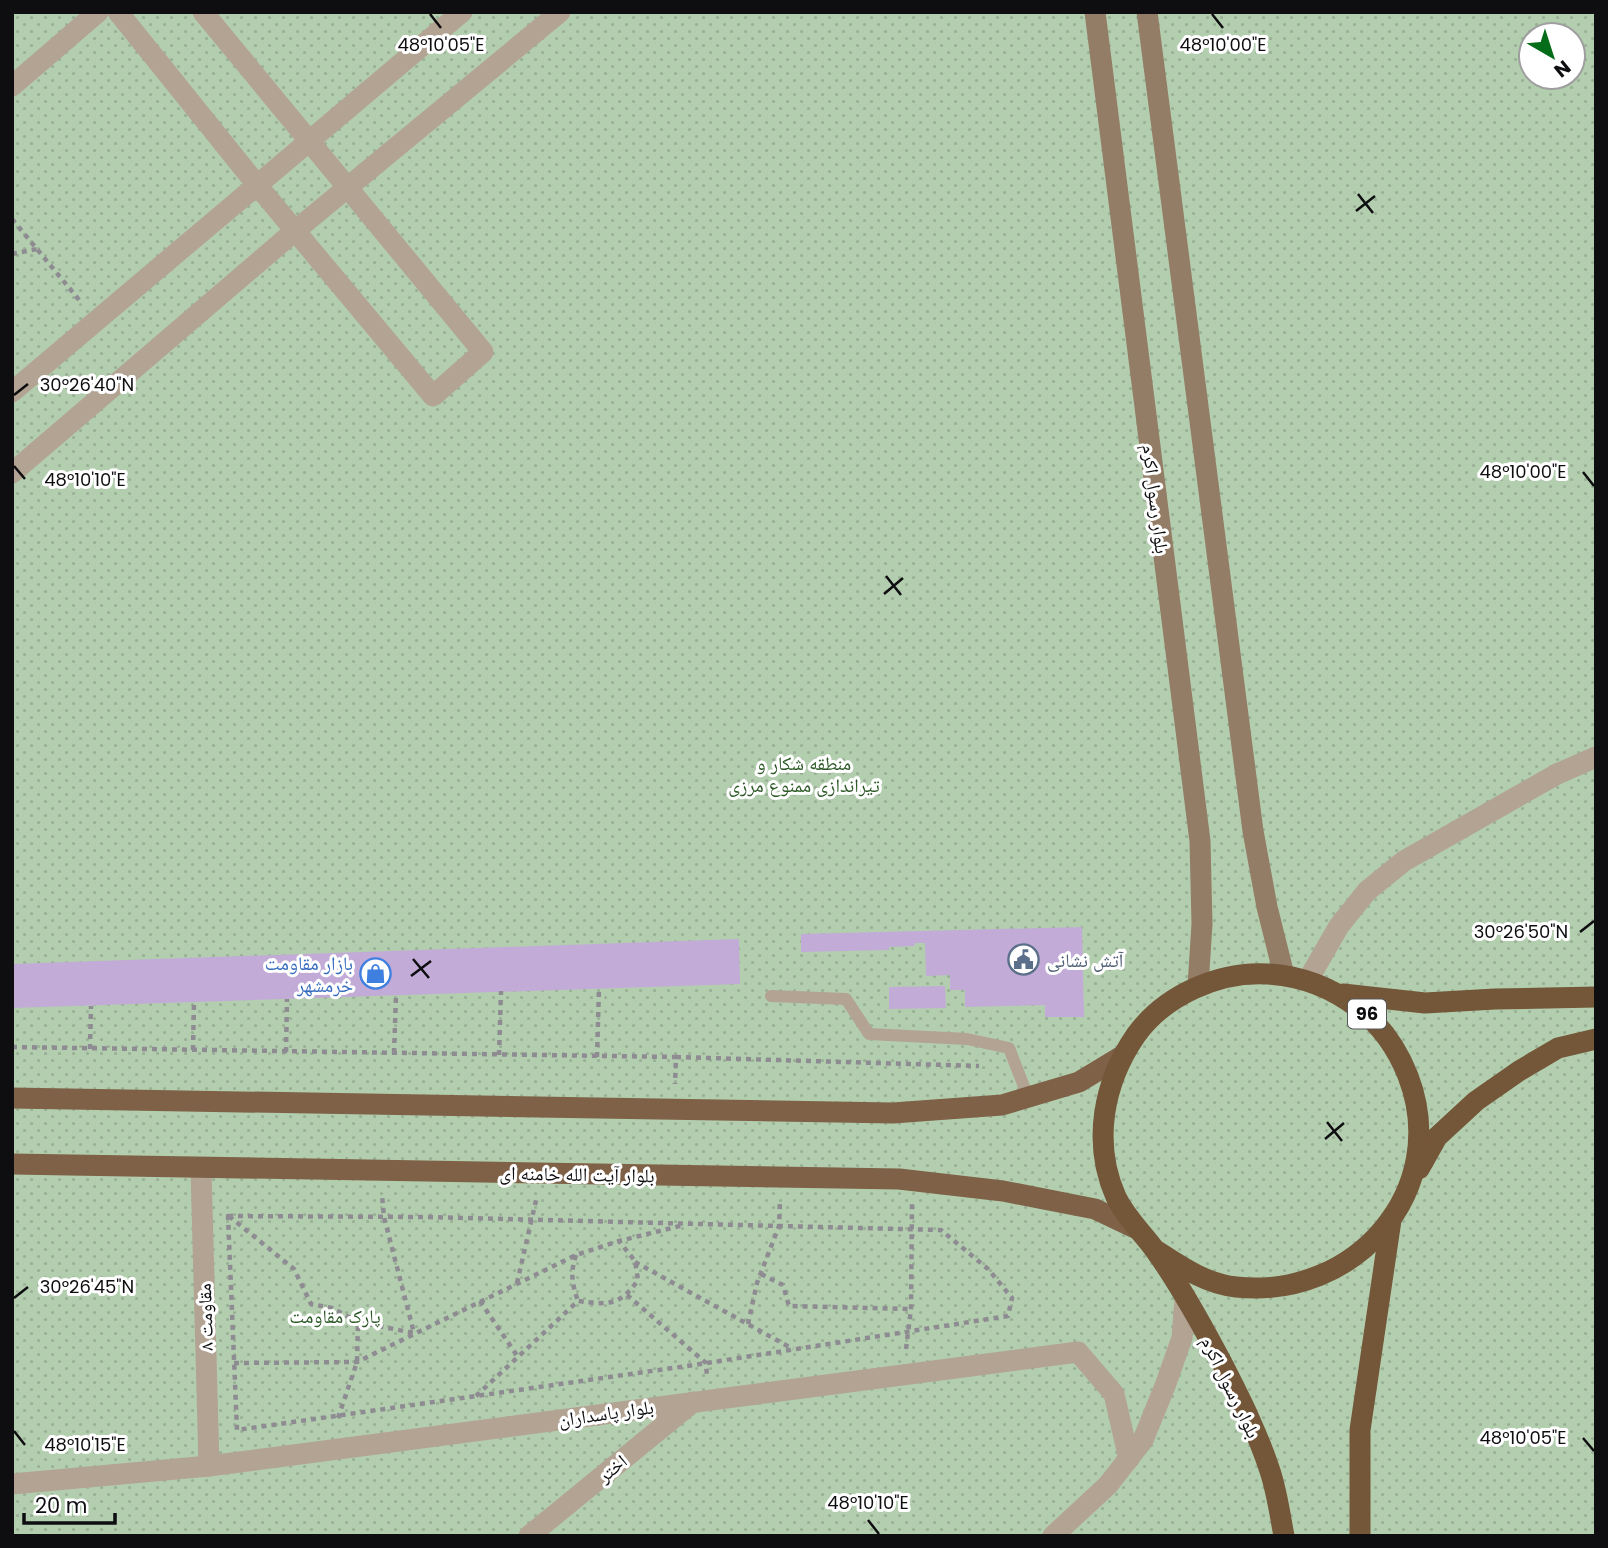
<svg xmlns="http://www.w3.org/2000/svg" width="1608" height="1548" font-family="Poppins,'Noto Naskh Arabic',sans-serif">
  <defs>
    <pattern id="park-dots" width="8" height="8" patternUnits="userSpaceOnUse" patternTransform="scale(1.75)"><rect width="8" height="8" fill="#b3ceaf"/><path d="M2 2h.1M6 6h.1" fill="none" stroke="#99b096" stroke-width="1.8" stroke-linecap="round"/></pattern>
  </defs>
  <rect width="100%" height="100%" fill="#f4eff9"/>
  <path fill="url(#park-dots)" fill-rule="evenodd" d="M12,12H1596V1536H12ZM1531,35H1573V77H1531Z"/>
  <g fill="#c2acd7">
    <path d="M1082,927L1084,1017H1045V1005L965,1007V990H950V975L926,976L925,943H915L914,946L889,947V950L801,952V934Z"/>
    <path d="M739,939L740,984L12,1008V964Z"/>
    <path d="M945,986L946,1008L889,1009V987Z"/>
  </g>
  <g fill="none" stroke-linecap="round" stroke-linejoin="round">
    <g stroke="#8e8b92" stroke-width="4.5" stroke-dasharray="5 5" stroke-linecap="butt">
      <path d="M12,219L80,301"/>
      <path d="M12,254L37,249"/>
      <path d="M12,1047L676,1057L675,1084"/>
      <path d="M90,1049L91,1006"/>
      <path d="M193,1050L194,1002"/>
      <path d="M286,1052L287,999"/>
      <path d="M394,1053L396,995"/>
      <path d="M499,1055L501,991"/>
      <path d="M597,1057L599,988"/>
      <path d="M676,1057L979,1066"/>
      <path d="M228,1216L424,1217L941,1230L988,1269L1012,1298L1008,1316L694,1365L237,1430Z"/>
      <path d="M229,1216L294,1269L311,1304L332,1308L358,1322"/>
      <path d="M576,1255C570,1273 572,1284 578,1301"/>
      <path d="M635,1262L793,1349"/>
      <path d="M761,1274L783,1285L789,1306L911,1309"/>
      <path d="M517,1283L537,1196"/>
      <path d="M627,1295L706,1363L707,1377"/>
      <path d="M480,1301L518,1357"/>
      <path d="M748,1324L757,1283L779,1226L780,1200"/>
      <path d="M906,1349L911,1309L912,1204"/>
      <path d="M234,1363L357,1362L576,1255L619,1241L684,1225"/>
      <path d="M476,1396L578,1301C608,1305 620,1306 638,1280L635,1261L619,1241"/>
      <path d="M338,1418L357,1362L358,1322L414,1333L384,1217L382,1195"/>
    </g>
    <path stroke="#b3a393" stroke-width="12" d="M771,996L846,999L869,1034L967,1039L1009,1048L1028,1097"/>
    <g stroke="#b3a393" stroke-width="21">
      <path d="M118,12L257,185L433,396L483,352L203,12"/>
      <path d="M12,86L98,12"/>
      <path d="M12,392L462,12"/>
      <path d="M12,473L296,230L560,12"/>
      <path d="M1308,980L1339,926L1367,891L1404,861L1557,774L1596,757"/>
      <path d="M201,1169L209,1466"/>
      <path d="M12,1484L209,1466L1078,1352L1114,1394L1129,1459"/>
      <path d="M529,1536L693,1402"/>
    </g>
    <path stroke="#b3a393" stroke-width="21" d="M1053,1536L1108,1485L1143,1440L1165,1386L1182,1338L1185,1298"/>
    <g stroke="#947d66" stroke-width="21">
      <path d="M1095,12L1200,841L1202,924L1198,986"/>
      <path d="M1147,12L1253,831L1267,907L1284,975"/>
    </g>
    <g stroke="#7e6146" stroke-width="21">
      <path d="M12,1098L893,1113L1002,1105L1079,1082L1122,1056"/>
      <path d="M12,1164L899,1179L1003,1191L1095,1209L1135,1228"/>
    </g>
    <g stroke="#745638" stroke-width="21">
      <path d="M1343,994L1425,1003L1495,999L1596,997"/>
      <path d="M1419,1169L1437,1137L1476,1101L1519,1071L1558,1048L1596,1039"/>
      <path d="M1154,1249C1179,1265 1205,1284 1236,1287C1355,1300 1452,1190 1408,1076C1397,1048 1381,1025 1358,1008C1331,987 1302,976 1268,974C1219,971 1165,995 1136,1035C1103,1083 1092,1143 1116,1197C1126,1218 1142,1232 1155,1250C1180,1285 1202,1325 1222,1363C1240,1398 1258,1434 1270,1471C1277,1492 1280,1515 1284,1536"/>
      <path d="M1360,1536V1430L1391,1220"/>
    </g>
  </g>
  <path fill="none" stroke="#0e0d10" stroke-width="2.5" d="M430,14L441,28M1212,14L1223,28M1358,194L1373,213M1356,211L1375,196M14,395L28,384M14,466L25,479M1583,472L1594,486M886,576L901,595M884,594L903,578M1580,932L1594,921M413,959L429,978M411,976L431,961M1327,1122L1342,1141M1325,1139L1344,1123M14,1298L28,1287M14,1431L25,1445M1583,1438L1594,1451M868,1520L879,1534"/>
  <defs>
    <symbol id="civic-ring" viewBox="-11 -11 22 22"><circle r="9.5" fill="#fff" stroke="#5c6f8a" stroke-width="1.5"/><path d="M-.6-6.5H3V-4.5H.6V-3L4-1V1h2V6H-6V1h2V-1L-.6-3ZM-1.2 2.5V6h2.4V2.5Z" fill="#5c6f8a"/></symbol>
    <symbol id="shop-ring" viewBox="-11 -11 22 22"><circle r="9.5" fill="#fff" stroke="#3f7fe0" stroke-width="1.5"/><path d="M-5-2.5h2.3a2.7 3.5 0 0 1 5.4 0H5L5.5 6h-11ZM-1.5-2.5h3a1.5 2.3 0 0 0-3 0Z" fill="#3f7fe0"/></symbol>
  </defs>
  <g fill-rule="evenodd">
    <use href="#civic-ring" x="1006" y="942" width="35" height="35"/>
    <use href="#shop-ring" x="358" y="956" width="35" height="35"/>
  </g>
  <g text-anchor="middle" stroke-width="6" stroke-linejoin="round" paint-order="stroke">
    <rect fill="#fff" stroke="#565658" stroke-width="2" x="1348" y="999.5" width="38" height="29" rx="5"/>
    <g font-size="18" font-weight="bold" fill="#0e0d10">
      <text x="1367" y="1020">96</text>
    </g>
    <g font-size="19" fill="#0e0d10" stroke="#fff">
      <text transform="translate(1156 499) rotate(83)" y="7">بلوار رسول اکرم</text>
      <text transform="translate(577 1174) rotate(1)" y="7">بلوار آیت الله خامنه ای</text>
      <text transform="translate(205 1317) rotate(-92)" y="7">مقاومت ۸</text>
      <text transform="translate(1231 1387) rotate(64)" y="7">بلوار رسول اکرم</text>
      <text transform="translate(606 1413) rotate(-8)" y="7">بلوار پاسداران</text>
      <text transform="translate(612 1468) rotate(-39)" y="7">اختر</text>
    </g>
    <g font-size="19" fill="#2c5926" stroke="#fff">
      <text x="804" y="770">منطقه شکار و<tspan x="804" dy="22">تیراندازی ممنوع مرزی</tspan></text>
      <text x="335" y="1323">پارک مقاومت</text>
    </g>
    <g font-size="19" fill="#4e5e75" stroke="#fff" text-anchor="start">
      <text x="1047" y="967">آتش نشانی</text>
    </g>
    <g font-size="19" fill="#366cbe" stroke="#fff" text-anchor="end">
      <text x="353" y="970">بازار مقاومت<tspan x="353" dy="22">خرمشهر</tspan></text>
    </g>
  </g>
  <g font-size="18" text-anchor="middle" fill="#0e0d10" stroke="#fff" stroke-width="6" stroke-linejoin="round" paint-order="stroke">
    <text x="441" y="51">48°10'05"E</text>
    <text x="1223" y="51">48°10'00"E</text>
    <text x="87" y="391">30°26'40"N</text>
    <text x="1523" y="478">48°10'00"E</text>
    <text x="85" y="486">48°10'10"E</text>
    <text x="1521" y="938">30°26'50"N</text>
    <text x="87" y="1293">30°26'45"N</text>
    <text x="1523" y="1444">48°10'05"E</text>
    <text x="85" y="1451">48°10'15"E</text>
    <text x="868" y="1509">48°10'10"E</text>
  </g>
  <rect width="1608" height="1548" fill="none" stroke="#0e0d10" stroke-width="28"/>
  <g transform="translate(1552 56) rotate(141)"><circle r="33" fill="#ffffff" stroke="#9f9e9f" stroke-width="2"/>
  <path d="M0-5L12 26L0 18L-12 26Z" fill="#056c19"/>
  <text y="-10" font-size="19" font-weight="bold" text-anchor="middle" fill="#0e0d10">N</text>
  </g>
  <path d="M24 1513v10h91v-10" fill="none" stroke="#0e0d10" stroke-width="3.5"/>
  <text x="35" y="1513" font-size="21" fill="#0e0d10" stroke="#ffffff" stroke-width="5" paint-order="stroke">20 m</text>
</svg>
